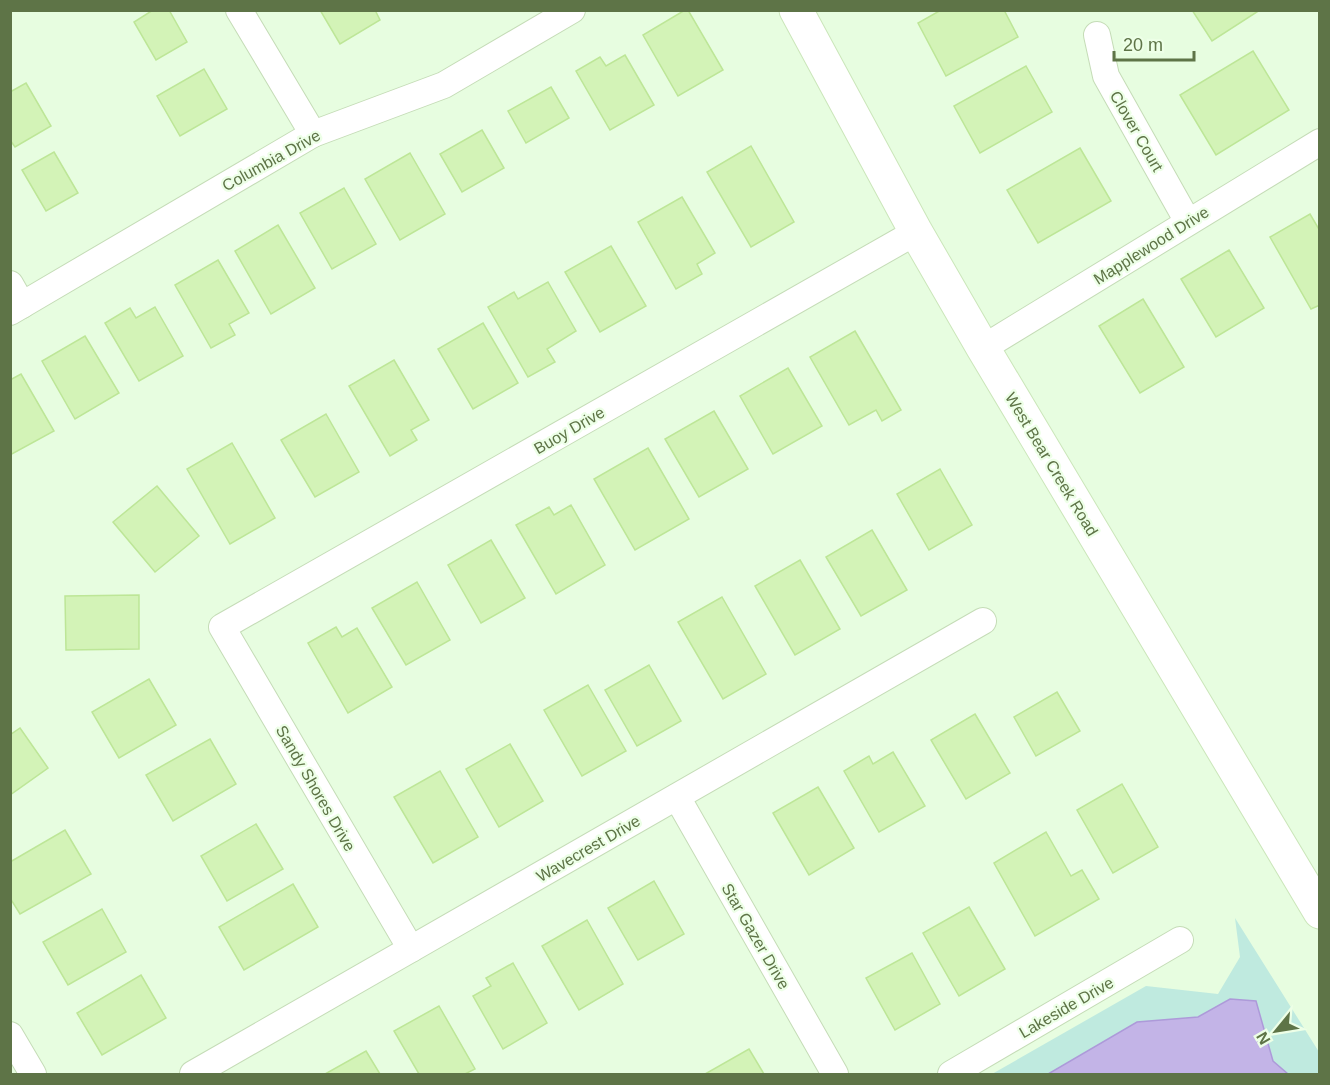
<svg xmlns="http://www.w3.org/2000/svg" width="1330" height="1085" font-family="Arial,sans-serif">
  <rect width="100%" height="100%" fill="#e7fde0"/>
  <path fill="#bfeadf" d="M1235,918L1319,1052V1074H992L1146,986L1218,994L1240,957Z"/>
  <path fill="#c3b4e7" stroke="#ad9ad9" stroke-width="1.5" d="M1230,999L1256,1001L1273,1061L1288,1074H1048L1137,1022L1198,1017Z"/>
  <g fill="#d3f3b7" stroke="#bde697" stroke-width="1.5">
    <path d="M153,10H169L187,42L156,60L134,22Z"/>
    <path d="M320,10H375L380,20L340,44Z"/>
    <path d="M685,10H688L723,70L678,96L643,35Z"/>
    <path d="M941,10H1004L1018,37L946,76L918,23Z"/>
    <path d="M1192,10H1260L1212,41Z"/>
    <path d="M1253,51L1289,110L1216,155L1180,95Z"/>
    <path d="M625,55L654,105L610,130L576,71L600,57L606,66Z"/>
    <path d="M1026,66L1052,112L980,153L954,106Z"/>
    <path d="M204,69L227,109L180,136L157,96Z"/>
    <path d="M26,83L51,126L15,147L10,140V92Z"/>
    <path d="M551,87L569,118L526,143L508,111Z"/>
    <path d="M482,130L504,168L462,192L440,154Z"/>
    <path d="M751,146L794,222L751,247L707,172Z"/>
    <path d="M1080,148L1111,201L1038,243L1007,190Z"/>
    <path d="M54,152L78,193L46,211L22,170Z"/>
    <path d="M410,153L445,214L400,240L365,179Z"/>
    <path d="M344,188L376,244L332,269L300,213Z"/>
    <path d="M682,197L715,253L697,264L702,274L676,289L638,222Z"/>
    <path d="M1310,214L1320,231V305L1311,309L1270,237Z"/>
    <path d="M278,225L315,288L271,314L235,251Z"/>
    <path d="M611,246L646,306L600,332L565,272Z"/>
    <path d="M1229,250L1264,308L1216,337L1181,279Z"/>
    <path d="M218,260L249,313L229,324L235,335L211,348L175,285Z"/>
    <path d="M548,282L576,331L547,349L555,362L528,377L488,307L514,292L518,299Z"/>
    <path d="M1143,299L1184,367L1140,393L1099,326Z"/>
    <path d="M155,307L183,356L139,381L105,323L130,308L136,318Z"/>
    <path d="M483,323L518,383L473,409L438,349Z"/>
    <path d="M855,331L901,410L882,421L876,410L849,425L810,357Z"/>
    <path d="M85,336L119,393L75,419L42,361Z"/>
    <path d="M394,360L429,420L411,430L417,440L390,456L349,386Z"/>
    <path d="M788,368L822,426L773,454L740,396Z"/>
    <path d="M21,374L54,431L10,455V380Z"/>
    <path d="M714,411L748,469L699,497L665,439Z"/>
    <path d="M326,414L359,472L315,497L281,440Z"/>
    <path d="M232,443L275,518L230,544L187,469Z"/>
    <path d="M648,448L689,519L635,550L594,479Z"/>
    <path d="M940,469L972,525L929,550L897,494Z"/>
    <path d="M157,486L199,536L155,572L113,522Z"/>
    <path d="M571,505L605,565L556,594L516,525L549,507L554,515Z"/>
    <path d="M872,530L907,590L861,616L826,557Z"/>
    <path d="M491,540L525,598L481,623L448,565Z"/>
    <path d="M800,560L840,629L795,655L755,586Z"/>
    <path d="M417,582L450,640L406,665L372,608Z"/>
    <path d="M139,595V649L66,650L65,596Z"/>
    <path d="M722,597L766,674L723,699L678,622Z"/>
    <path d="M336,627L342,637L357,628L392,687L348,713L308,643Z"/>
    <path d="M649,665L681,721L637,746L605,690Z"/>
    <path d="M149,679L176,725L119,758L92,712Z"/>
    <path d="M588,685L626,751L582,776L544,710Z"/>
    <path d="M1057,692L1080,731L1036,756L1014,717Z"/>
    <path d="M975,714L1010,773L966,799L931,740Z"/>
    <path d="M20,728L48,768L10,795V735Z"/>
    <path d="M210,739L236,784L173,821L146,775Z"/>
    <path d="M510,744L543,801L499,827L466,769Z"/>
    <path d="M893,752L925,806L879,832L844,771L869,756L873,764Z"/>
    <path d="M440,771L478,837L433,863L394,797Z"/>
    <path d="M1122,784L1158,847L1113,873L1077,810Z"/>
    <path d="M818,787L854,848L809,875L773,813Z"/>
    <path d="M256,824L283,869L227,901L201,856Z"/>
    <path d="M65,830L91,874L20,914L10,898V862Z"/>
    <path d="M1046,832L1071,876L1082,870L1099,899L1035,936L994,863Z"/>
    <path d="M654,881L684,934L638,960L608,908Z"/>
    <path d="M293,884L318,927L244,970L219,927Z"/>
    <path d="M969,907L1005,969L959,996L923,933Z"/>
    <path d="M102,909L126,952L68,985L43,942Z"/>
    <path d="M587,920L623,984L579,1010L542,946Z"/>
    <path d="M912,953L940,1004L895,1030L866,978Z"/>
    <path d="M513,963L547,1023L503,1049L473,996L491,986L486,978Z"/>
    <path d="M141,975L166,1018L102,1055L77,1013Z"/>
    <path d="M439,1006L475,1069L465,1074H419L394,1031Z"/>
    <path d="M749,1049L764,1074H705Z"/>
    <path d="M366,1051L380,1074H325Z"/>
  </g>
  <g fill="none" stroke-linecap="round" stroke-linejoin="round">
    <defs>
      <g id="minor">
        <path d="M239,10L313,134"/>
        <path d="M1097,35L1106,76L1188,222"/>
        <path d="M10,284L22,305"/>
        <path d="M10,312L313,134L444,85L572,10"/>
        <path d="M983,348L1320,142"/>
        <path d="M677,797L835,1074"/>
        <path d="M411,949L222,627L916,232"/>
        <path d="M10,1035L33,1074"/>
        <path d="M193,1074L983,621"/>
        <path d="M951,1074L1180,940"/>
      </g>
      <path id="secondary" d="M796,10L916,232L983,348L1320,912"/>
    </defs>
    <use href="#minor" stroke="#c5dcb7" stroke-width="28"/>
    <use href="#secondary" stroke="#cbe6ba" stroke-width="35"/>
    <use href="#minor" stroke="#fff" stroke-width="26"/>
    <use href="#secondary" stroke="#fff" stroke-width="33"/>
  </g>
  <g text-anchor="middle" stroke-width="4.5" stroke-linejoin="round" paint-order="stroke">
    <g font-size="16" fill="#5e7447" stroke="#edffe7">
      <text transform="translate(1137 131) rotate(60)" y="6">Clover Court</text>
      <text transform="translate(271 160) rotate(-29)" y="6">Columbia Drive</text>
      <text transform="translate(1151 245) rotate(-32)" y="6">Mapplewood Drive</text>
      <text transform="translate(569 430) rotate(-30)" y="6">Buoy Drive</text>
      <text transform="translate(1052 464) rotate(59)" y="6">West Bear Creek Road</text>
      <text transform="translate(316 788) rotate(60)" y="6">Sandy Shores Drive</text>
      <text transform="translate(588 848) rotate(-30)" y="6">Wavecrest Drive</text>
      <text transform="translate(756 936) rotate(60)" y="6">Star Gazer Drive</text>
      <text transform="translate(1066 1007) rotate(-30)" y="6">Lakeside Drive</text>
    </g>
  </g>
  <rect width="1330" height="1085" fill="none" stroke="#5e7447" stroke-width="24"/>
  <g transform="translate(1276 1031) rotate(240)" stroke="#edffe7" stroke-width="4.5" paint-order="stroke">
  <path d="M0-4.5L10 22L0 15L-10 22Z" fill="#5e7447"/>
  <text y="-9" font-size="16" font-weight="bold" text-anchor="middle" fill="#5e7447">N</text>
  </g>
  <path d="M1114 51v9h80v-9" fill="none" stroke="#5e7447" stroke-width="3"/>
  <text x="1123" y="51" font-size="18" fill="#5e7447" stroke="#edffe7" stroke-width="4.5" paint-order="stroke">20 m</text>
</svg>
